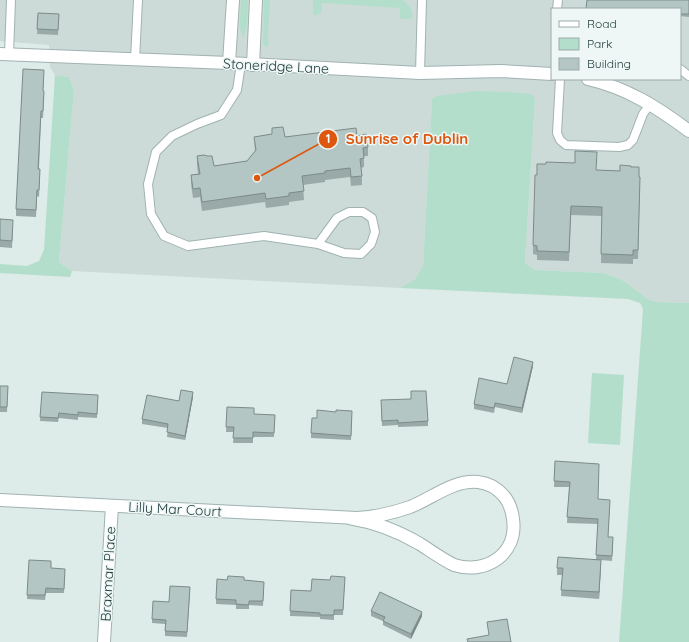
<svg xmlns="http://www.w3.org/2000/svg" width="689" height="642" font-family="Quicksand,sans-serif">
  <rect width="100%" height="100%" fill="#ddebe9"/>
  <path fill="#ccdbd8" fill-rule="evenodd" d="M0,0H689V303L658,302L649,300L624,281L604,273L535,270L525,263L535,100L432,99L423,266L415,279L400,288L72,271L59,262L74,88L69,77L55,75L50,67L49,45L0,41ZM552,9H680V79H552Z"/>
  <g fill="#b4decc">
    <path d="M241,0H248L247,25L244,36H242C238,26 241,11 241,0Z"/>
    <path d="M264,0H270L268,36L269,45L265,47L263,43V37Z"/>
    <path d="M313,0H402C410,5 412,8 412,18L410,19H401L400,17V8L322,3L321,13L317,15H314L313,12Z"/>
    <path d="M55,75L69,77L74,89L59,262L72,271L70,277L0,273V264L27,266L39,261L44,250Z"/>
    <path d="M476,91L508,92L532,94L535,100L525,263L535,270L604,273L624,281L649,300L658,302L689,303V642H619L643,309L640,303L628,299L400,288L415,279L423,266L432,99L437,96Z"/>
    <path d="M592,373L624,375L620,445L588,443Z"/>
  </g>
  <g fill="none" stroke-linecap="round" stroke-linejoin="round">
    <defs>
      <g id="service">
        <path d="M557,9L558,0"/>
        <path d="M9,54L11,0"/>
        <path d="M135,60L138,0"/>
        <path d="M241,64L237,90L221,115L197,124L172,136L156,152L148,184L151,214L164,236L188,246L264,236L318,244L337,218L349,212H363L372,218L375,232L371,244L361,254L344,253L318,244"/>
        <path d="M680,69L689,76"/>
        <path d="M420,73L422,0"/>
        <path d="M560,79L557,133L560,140L566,145L619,147L628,145L633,140L643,114L650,104"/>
      </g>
      <g id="minor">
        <path d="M0,54L229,63L420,73L501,71L552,74"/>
        <path d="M229,63L233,0"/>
        <path d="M253,65L256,0"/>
        <path d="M588,79C627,88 657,107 689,131"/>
        <path d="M0,500L357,518C375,517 393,513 410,507C433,498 452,480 478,482C488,483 497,488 504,496C509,502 512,511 513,519C518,554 486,575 454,565C442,559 431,551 420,544C398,531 374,522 349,518"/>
        <path d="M104,642L112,506"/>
      </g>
    </defs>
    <use href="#service" stroke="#a0b2b1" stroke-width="10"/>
    <use href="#minor" stroke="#a0b2b1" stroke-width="14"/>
    <use href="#service" stroke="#fff" stroke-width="8"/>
    <use href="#minor" stroke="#fff" stroke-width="12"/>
  </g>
  <g fill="#9aaaa8">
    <path d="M689,0V17L680,16V9Z"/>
    <path d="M38,13L59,14L58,35L37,34Z"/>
    <path d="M44,77L43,91L44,97L43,118H41L39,169L40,176L39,197L37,196L36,217L16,216V209Z"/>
    <path d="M272,128L285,137L357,136L368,147V156H364V167L361,168L362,176V185L351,186L350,177L325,180V182L303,185L304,200L289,202V205L266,208L265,202L202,211L200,197L193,198L191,184V175L198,174L197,165V156L214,166L247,161L255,151L254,137L272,134Z"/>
    <path d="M631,167L639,177L640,186L638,259H633V264L601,263L602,216L571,215L569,261L537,260V255L533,254V245L596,170L620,171Z"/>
    <path d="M0,219L13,227L12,248L0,247Z"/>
    <path d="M533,366L522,413L495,407L494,413L474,409V404L507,384Z"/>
    <path d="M0,386H8L7,412H0Z"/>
    <path d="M42,392L98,399L97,418L78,417V420L59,418L58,422L40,421Z"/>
    <path d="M193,397L185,440L167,437L168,428L142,424V419L179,401Z"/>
    <path d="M381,405L428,421V426L398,427V425L382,426Z"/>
    <path d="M227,407L254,414L275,415L274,437H253V443H233L234,432H226Z"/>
    <path d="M352,416L351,440L311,438V433L317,418Z"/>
    <path d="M555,461L598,499L610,505L608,537L613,543L612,561L601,560L599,599L561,596L562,575H557V568L596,560L598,524L567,523L569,487H554Z"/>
    <path d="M51,568L65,574L64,593H46L45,600L27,599V595Z"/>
    <path d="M345,577L343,615H334V620L320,619V617L290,616L291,590L311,591L330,580Z"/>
    <path d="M244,580L264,582L263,606L249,605V609H236V605L216,604V599Z"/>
    <path d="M190,591L187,637L165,636V624L152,623V619L169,602Z"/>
    <path d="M371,611L422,616L411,639L383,625V621L371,616Z"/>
  </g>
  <g fill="#7d8b88">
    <path d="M533,362V366L522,413V408Z"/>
    <path d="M193,392V397L185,440V436Z"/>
    <path d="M601,560V567L599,599V592Z"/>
    <path d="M422,612V616L411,639V634Z"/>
  </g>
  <g fill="#b3c6c3" stroke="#7d8b88">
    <path d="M587,0H689V14H680V9H586Z"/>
    <path d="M38,13L59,14L58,30L37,29Z"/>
    <path d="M23,69L44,70L43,91H44L43,111H41L38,169H40L39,190H37L36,210L16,209Z"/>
    <path d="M283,127L285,137L356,128L357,136L366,134L368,147L363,148L364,158L360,159L362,176L351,177L350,168L325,171V173L302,176L304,191L289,193V196L266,199L265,193L202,202L200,188L193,189L191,175L200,174L197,156L204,155L207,156H212L214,166L247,161L256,150L254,137L272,134V128Z"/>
    <path d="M575,151L597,152L596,170L620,171V165L631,166V167H639V177H640L638,250H633V255L601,254L602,207L571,206L569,252L537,251V246L533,245L535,175H537V164H546V162L575,163Z"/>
    <path d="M0,219L13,220L12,241L0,240Z"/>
    <path d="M514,357L533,362L522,408L495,403L494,408L474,404L479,378L507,384Z"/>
    <path d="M0,386H8L7,407H0Z"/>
    <path d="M181,390L193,392L185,436L167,432L168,424L142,419L147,395L179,401Z"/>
    <path d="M411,391H426L428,421L398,423V420L382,421L381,400L411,399Z"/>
    <path d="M42,392L98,395L97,414L78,412V415L59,413L58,418L40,417Z"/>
    <path d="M227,407L254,408V414L275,415L274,433L253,432V438H233L234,427H226Z"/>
    <path d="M317,410L336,412V410L352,411L351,436L311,433L312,418H317Z"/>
    <path d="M555,461L599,464L598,499L610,500L608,537H613L612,556L596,555L598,519L567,517L570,482L554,481Z"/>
    <path d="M558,557L601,560L599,592L561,590L563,568H557Z"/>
    <path d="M29,560L51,561V568L65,569L64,589L46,588L45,595H27Z"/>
    <path d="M228,576L244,577V580L264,582L263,601H249V605L236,604V600L216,599L217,579L227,580Z"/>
    <path d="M331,576L345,577L343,610H334V615H320V613L290,611L291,590L311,591L312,579L330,580Z"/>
    <path d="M170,586L190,587L187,632L165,631L166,620L152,619L153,601L169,602Z"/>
    <path d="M380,592L422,612L411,634L383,621L385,617L371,611Z"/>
    <path d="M507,619L511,642H468L467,639L489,635L487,622Z"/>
  </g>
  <g text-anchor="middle" stroke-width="3" stroke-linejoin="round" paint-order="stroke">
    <g font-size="14" fill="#1e3a3b" stroke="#eef7f5">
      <text transform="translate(276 66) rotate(3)" y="5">Stoneridge Lane</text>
      <text transform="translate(175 509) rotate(3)" y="5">Lilly Mar Court</text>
      <text transform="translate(108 574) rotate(-87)" y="5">Braxmar Place</text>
    </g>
  </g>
  <path fill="none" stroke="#de570e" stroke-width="1.5" d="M257 178L328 139"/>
  <g fill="#de570e" stroke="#eef7f5" stroke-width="1.5">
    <circle cx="257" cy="178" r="4"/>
    <circle cx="328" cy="139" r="10"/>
  </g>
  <g font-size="12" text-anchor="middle" font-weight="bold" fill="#fff">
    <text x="328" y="143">1</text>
  </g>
  <g font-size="15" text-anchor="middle" font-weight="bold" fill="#de570e" stroke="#eef7f5" stroke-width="3" stroke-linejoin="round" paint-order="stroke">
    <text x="407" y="144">Sunrise of Dublin</text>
  </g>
  <rect x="551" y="8" width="130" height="72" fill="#eef7f5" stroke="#9babab"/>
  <rect x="559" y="21" width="20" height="6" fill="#ffffff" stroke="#9babab"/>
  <text x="587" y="28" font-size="12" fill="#1e3a3b">Road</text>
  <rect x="559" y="38" width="20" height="12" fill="#b4decc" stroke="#9babab"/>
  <text x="587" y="48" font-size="12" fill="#1e3a3b">Park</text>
  <rect x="559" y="58" width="20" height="12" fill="#b3c6c3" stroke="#9babab"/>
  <text x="587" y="68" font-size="12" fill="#1e3a3b">Building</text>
</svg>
